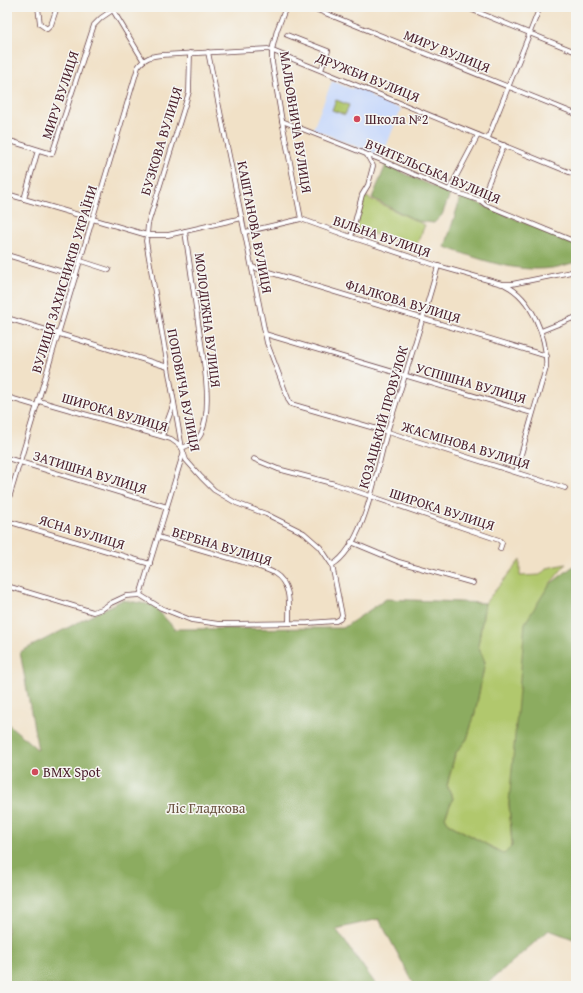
<svg xmlns="http://www.w3.org/2000/svg" width="583" height="993" font-family="'Gentium Book Plus',serif">
  <rect width="100%" height="100%" fill="#f6f6f2"/>
  <filter id="ink" filterUnits="userSpaceOnUse"><feTurbulence type="fractalNoise" baseFrequency=".025" numOctaves="2"/><feDisplacementMap in="SourceGraphic" scale="8" xChannelSelector="R" yChannelSelector="G"/><feConvolveMatrix kernelMatrix="1 2 1 2 8 2 1 2 1" color-interpolation-filters="sRGB"/></filter>
  <filter id="wash" filterUnits="userSpaceOnUse"><feTurbulence type="fractalNoise" baseFrequency=".012" numOctaves="4" result="noise"/><feDisplacementMap in="SourceGraphic" scale="16" xChannelSelector="R" yChannelSelector="G"/><feGaussianBlur stdDeviation="0.9" result="paint"/><feColorMatrix in="noise" values="0 0 0 0 0 0 0 0 0 0 0 0 0 0 0 0 0 1.4 0 .05"/><feComposite in="paint" operator="in"/></filter>
  <g filter="url(#wash)">
    <rect width="100%" height="100%" fill="#f1e1c7"/>
    <path fill="#ccdbfa" d="M332,81L352,89L354,86L372,94L371,97L401,109L382,157L313,129Z"/>
    <g fill="#b1c86d" stroke="#7e744c">
      <path d="M336,100L349,105L345,115L332,110Z"/>
      <path d="M364,196L425,225L416,246L356,229Z"/>
      <path d="M520,560V576L540,575L547,568L566,564L549,585L509,803L512,846L504,854L449,824L445,817L453,798L447,786L455,754L467,739L475,713L485,662L478,646L485,603Z"/>
    </g>
    <g fill="#8cac60" stroke="#6b6646">
      <path d="M386,165L450,194L442,215L434,223L417,221L372,198Z"/>
      <path d="M461,196L576,244V262C568,264 560,267 552,268C515,273 479,259 445,247Z"/>
      <path d="M576,564V940L549,930L484,986H415L379,919L336,929L377,986H7V723L38,750L20,652L122,600L153,605L175,629L343,628L386,599L485,603L478,646L485,662L475,713L467,739L455,754L447,786L453,798L445,817L449,824L504,854L512,846L509,803L525,623L549,585Z"/>
    </g>
  </g>
  <g filter="url(#ink)">
    <g fill="none" stroke-linecap="round" stroke-linejoin="round">
      <defs>
        <g id="minor">
          <path d="M38,7L40,24L47,29L51,25L57,7"/>
          <path d="M111,7L143,60"/>
          <path d="M286,7L277,30L272,50V62L282,121L301,219"/>
          <path d="M310,7L576,114"/>
          <path d="M465,7L576,52"/>
          <path d="M287,35L328,51L321,70"/>
          <path d="M208,52L267,343L289,401L291,404L388,432L565,488"/>
          <path d="M190,53L189,92L148,224L147,235H168L242,218"/>
          <path d="M282,121L381,160L449,190L481,201L486,205L576,242"/>
          <path d="M488,138L540,7"/>
          <path d="M7,140L52,154L94,25L101,18L117,7"/>
          <path d="M449,190L478,135"/>
          <path d="M7,194L147,235L146,241L182,448L186,460L201,477L214,490L236,503L266,514L304,533L320,547L332,565L342,615L340,619L336,621L308,623L219,624L191,620L161,608L140,595L126,596L111,603L102,609L93,612L7,586"/>
          <path d="M24,199L38,150"/>
          <path d="M481,201L504,145"/>
          <path d="M245,232L301,219L351,237L438,266L502,284H512L576,271"/>
          <path d="M351,237L362,195L368,185L373,166L367,155"/>
          <path d="M7,255L76,276"/>
          <path d="M81,261L109,270"/>
          <path d="M252,267L547,356"/>
          <path d="M505,285C532,298 548,339 546,368L516,472"/>
          <path d="M7,318L168,367"/>
          <path d="M541,331L576,317"/>
          <path d="M265,334L532,413"/>
          <path d="M7,397L37,406"/>
          <path d="M39,401L171,439L178,444L182,448C189,445 197,442 201,434C214,405 202,353 198,322C194,292 189,261 185,231"/>
          <path d="M162,436L174,403"/>
          <path d="M7,458L167,507"/>
          <path d="M254,459L278,469L335,484L499,540L502,543L500,549"/>
          <path d="M7,505L138,67C144,58 151,56 162,55L268,49L576,175"/>
          <path d="M7,521L150,564"/>
          <path d="M158,537L260,567C264,569 270,570 274,573C292,584 289,605 289,622"/>
          <path d="M351,542L399,562L473,583"/>
          <path d="M332,565C366,545 377,465 388,429C405,375 423,321 438,266"/>
          <path d="M140,595L183,454"/>
        </g>
      </defs>
      <use href="#minor" stroke="#633c42" stroke-width="5.5"/>
      <use href="#minor" stroke="#fff" stroke-width="4"/>
    </g>
  </g>
  <g fill="#d1495b" stroke="#f6f6f2" stroke-width="1.5">
    <circle cx="357" cy="119" r="4"/>
    <circle cx="35" cy="772" r="4"/>
  </g>
  <g text-anchor="middle" stroke-width="3" stroke-linejoin="round" paint-order="stroke">
    <g font-size="14" fill="#4a1f2b" stroke="#f6f6f2">
      <text transform="translate(447 51) rotate(22)" y="5">МИРУ ВУЛИЦЯ</text>
      <text transform="translate(368 77) rotate(22)" y="5">ДРУЖБИ ВУЛИЦЯ</text>
      <text transform="translate(60 95) rotate(-72)" y="5">МИРУ ВУЛИЦЯ</text>
      <text transform="translate(296 122) rotate(81)" y="5">МАЛЬОВНИЧА ВУЛИЦЯ</text>
      <text transform="translate(161 141) rotate(-73)" y="5">БУЗКОВА ВУЛИЦЯ</text>
      <text transform="translate(433 171) rotate(23)" y="5">ВЧИТЕЛЬСЬКА ВУЛИЦЯ</text>
      <text transform="translate(255 227) rotate(79)" y="5">КАШТАНОВА ВУЛИЦЯ</text>
      <text transform="translate(382 236) rotate(19)" y="5">ВІЛЬНА ВУЛИЦЯ</text>
      <text transform="translate(64 279) rotate(-73)" y="5">ВУЛИЦЯ ЗАХИСНИКІВ УКРАЇНИ</text>
      <text transform="translate(403 301) rotate(17)" y="5">ФІАЛКОВА ВУЛИЦЯ</text>
      <text transform="translate(208 320) rotate(83)" y="5">МОЛОДІЖНА ВУЛИЦЯ</text>
      <text transform="translate(471 383) rotate(16)" y="5">УСПІШНА ВУЛИЦЯ</text>
      <text transform="translate(184 390) rotate(79)" y="5">ПОПОВИЧА ВУЛИЦЯ</text>
      <text transform="translate(115 412) rotate(16)" y="5">ШИРОКА ВУЛИЦЯ</text>
      <text transform="translate(383 417) rotate(-74)" y="5">КОЗАЦЬКИЙ ПРОВУЛОК</text>
      <text transform="translate(466 445) rotate(17)" y="5">ЖАСМІНОВА ВУЛИЦЯ</text>
      <text transform="translate(90 472) rotate(17)" y="5">ЗАТИШНА ВУЛИЦЯ</text>
      <text transform="translate(442 509) rotate(18)" y="5">ШИРОКА ВУЛИЦЯ</text>
      <text transform="translate(82 532) rotate(17)" y="5">ЯСНА ВУЛИЦЯ</text>
      <text transform="translate(222 546) rotate(17)" y="5">ВЕРБНА ВУЛИЦЯ</text>
    </g>
    <g font-size="14" fill="#4a1f2b" stroke="#f6f6f2" text-anchor="start">
      <text x="365" y="124">Школа №2</text>
      <text x="43" y="777">BMX Spot</text>
    </g>
    <g font-size="14" fill="#69523f" stroke="#f6f6f2">
      <text x="206" y="813">Ліс Гладкова</text>
    </g>
  </g>
  <rect width="583" height="993" fill="none" stroke="#f6f6f2" stroke-width="24"/>
</svg>
